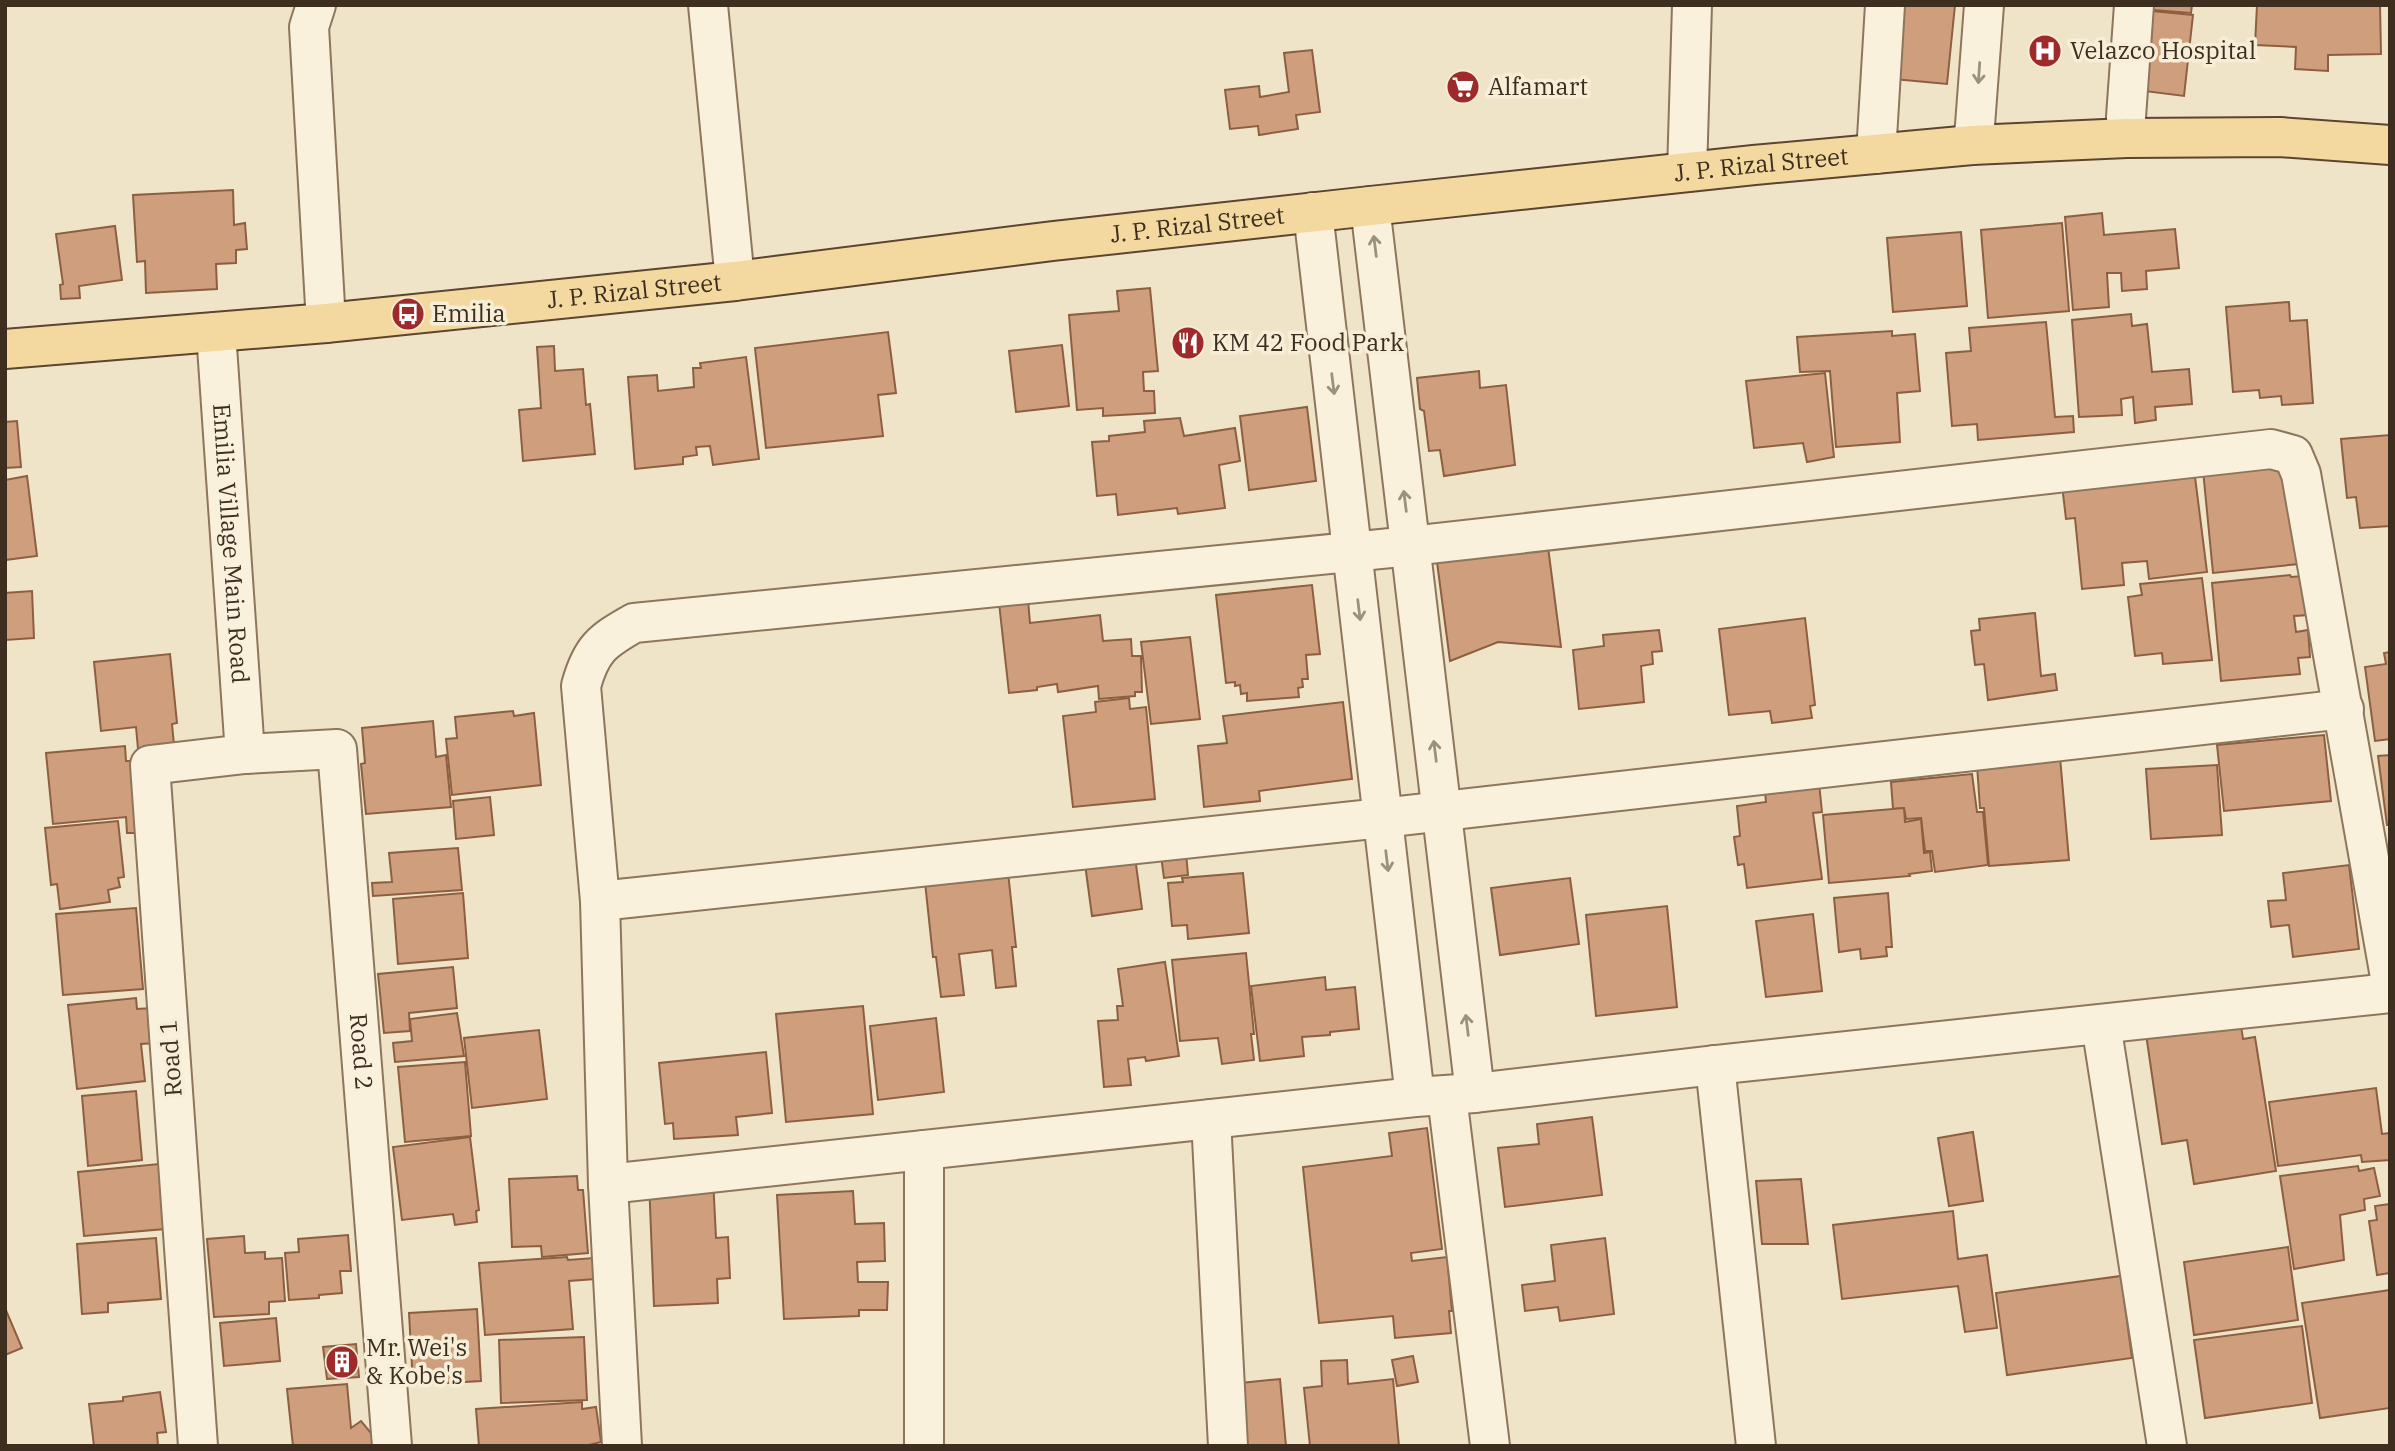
<svg xmlns="http://www.w3.org/2000/svg" width="2395" height="1451" font-family="'IBM Plex Serif',serif">
  <rect width="100%" height="100%" fill="#f0e4c8"/>
  <g fill="#cf9f7d" stroke="#8d5f41" stroke-width="2">
    <path d="M1901,5H1955L1947,84L1894,79Z"/>
    <path d="M2153,5H2192L2191,13L2153,10Z"/>
    <path d="M2257,5H2380L2381,54L2328,55V71L2295,69L2296,47L2255,45Z"/>
    <path d="M2152,11L2193,15L2184,96L2144,91Z"/>
    <path d="M1312,50L1320,112L1296,115L1298,129L1259,135L1258,126L1230,129L1225,90L1259,86L1260,97L1289,92L1284,53Z"/>
    <path d="M233,190L234,225L245,223L247,249L236,250V263L216,264L217,289L146,293L145,261L137,262L133,195Z"/>
    <path d="M2102,213L2104,235L2175,229L2179,268L2146,271L2147,289L2122,291L2121,273H2107L2109,307L2073,310L2065,217Z"/>
    <path d="M2062,223L2069,311L1988,318L1981,230Z"/>
    <path d="M115,226L122,280L79,286L80,298L61,299L60,285L63,284L56,234Z"/>
    <path d="M1961,232L1967,306L1893,312L1887,238Z"/>
    <path d="M1150,288L1158,371L1143,372L1144,391H1154L1155,413L1103,416V408L1077,410L1069,315L1119,311L1117,291Z"/>
    <path d="M2289,302L2290,321L2307,320L2313,403L2282,405L2281,396L2260,398L2259,390L2233,392L2226,307Z"/>
    <path d="M2131,314L2132,326L2147,324L2152,372L2189,369L2192,404L2155,407L2156,420L2135,423L2133,397L2121,399L2122,415L2079,417L2072,320Z"/>
    <path d="M2046,322L2055,417L2073,416L2074,432L1978,440L1977,424L1952,426L1946,353L1971,351L1969,328Z"/>
    <path d="M1892,331V336L1915,334L1920,391L1897,393L1900,442L1836,447L1830,371L1800,372L1797,337Z"/>
    <path d="M888,332L896,393L878,395L883,436L766,448L755,348Z"/>
    <path d="M1062,345L1069,406L1016,412L1009,351Z"/>
    <path d="M554,346L555,371L583,369L586,405L590,404L595,454L523,461L519,410L541,408L537,347Z"/>
    <path d="M746,357L759,459L713,465L710,446L696,447L697,455L683,457V464L635,469L628,377L657,375L658,391L694,387L693,368H701L700,363Z"/>
    <path d="M1479,371L1480,388L1506,385L1515,465L1444,476L1440,450L1429,451L1424,411L1420,409L1417,378Z"/>
    <path d="M1825,373L1834,457L1807,462L1803,443L1754,448L1746,381Z"/>
    <path d="M1307,407L1316,481L1249,490L1240,416Z"/>
    <path d="M1180,418L1184,436L1235,428L1240,461L1219,465L1225,508L1178,514L1177,508L1118,515L1116,494L1097,496L1092,442L1109,441V436L1145,432L1144,421Z"/>
    <path d="M17,421L21,467L5,468V422Z"/>
    <path d="M2390,435V526L2360,528L2356,497L2347,498L2341,439Z"/>
    <path d="M2289,461L2299,564L2213,573L2203,470Z"/>
    <path d="M2194,469L2207,572L2149,579L2147,561L2122,563L2124,585L2082,589L2075,518L2066,519L2062,485Z"/>
    <path d="M27,476L37,556L5,560V480Z"/>
    <path d="M1548,547L1561,647L1498,642L1450,661L1437,562Z"/>
    <path d="M2290,575L2291,577L2304,576L2309,615L2294,616L2296,632L2308,630L2310,657L2298,658L2300,674L2221,681L2212,583Z"/>
    <path d="M2202,578L2212,660L2163,664L2162,653L2135,656L2128,597L2142,595L2140,584Z"/>
    <path d="M1312,585L1320,654L1306,655L1308,679H1302L1303,687L1298,688L1299,697L1247,701V693L1241,694L1240,685L1235,686V682L1226,683L1216,595Z"/>
    <path d="M32,591L34,638L5,640V593Z"/>
    <path d="M1028,600L1030,623L1100,615L1103,641L1131,639L1132,656H1141L1142,692H1135V696L1099,699L1098,686L1058,692L1057,684L1037,687V690L1009,693L999,603Z"/>
    <path d="M2035,613L2041,676L2055,674L2057,690L1988,700L1984,664L1975,665L1971,631L1980,630L1979,619Z"/>
    <path d="M1805,618L1815,705L1810,706L1812,718L1772,723L1770,711L1729,715L1719,629Z"/>
    <path d="M1659,630L1662,651L1652,652L1653,664L1641,666L1644,702L1579,709L1573,650L1604,646L1603,635Z"/>
    <path d="M1190,637L1200,719L1151,724L1141,642Z"/>
    <path d="M2390,652V739L2375,741L2365,667L2386,664L2384,653Z"/>
    <path d="M170,654L177,723L172,724L174,745L138,749L136,727L101,731L94,662Z"/>
    <path d="M1129,698L1130,709L1146,707L1155,799L1073,807L1063,716L1096,712L1095,702Z"/>
    <path d="M1343,702L1352,779L1259,791L1260,801L1204,807L1198,746L1227,743L1223,716Z"/>
    <path d="M513,711L514,716L534,713L541,785L452,795L446,739L457,738L455,717Z"/>
    <path d="M433,721L436,757L446,755L451,807L366,814L361,764L365,763L362,728Z"/>
    <path d="M2324,735L2331,801L2224,811L2217,745Z"/>
    <path d="M125,746L126,761H134L140,833H127L126,817L53,824L46,753Z"/>
    <path d="M2390,755V825H2387L2378,756Z"/>
    <path d="M2060,757L2069,860L1989,866L1984,808H1980L1977,765Z"/>
    <path d="M2217,765L2222,835L2151,839L2146,769Z"/>
    <path d="M1972,774L1977,812H1983L1988,865L1935,872L1932,851H1925L1921,818L1906,819L1904,808L1893,809L1891,782Z"/>
    <path d="M1819,783L1822,812L1813,813L1822,879L1747,888L1744,864L1738,865L1734,837L1740,836L1737,806L1766,802L1765,792Z"/>
    <path d="M490,797L494,835L456,839L453,801Z"/>
    <path d="M1904,808L1905,822L1921,819L1924,853L1930,852L1932,871L1909,874L1910,876L1829,883L1823,815Z"/>
    <path d="M118,821L124,877L118,878L120,887L108,890L110,902L60,909L57,884L51,885L45,828Z"/>
    <path d="M458,848L462,890L373,896L372,883L392,882L389,853Z"/>
    <path d="M1186,853L1188,875L1164,878L1161,856Z"/>
    <path d="M1135,857L1142,909L1092,916L1085,864Z"/>
    <path d="M2349,865L2359,949L2293,957L2289,925L2271,927L2268,901L2286,900L2283,873Z"/>
    <path d="M1008,872L1016,947H1012L1016,986L996,988L992,950L959,954L964,995L941,997L936,957H933L925,882Z"/>
    <path d="M1243,873L1249,933L1188,939L1187,925L1172,926L1168,883L1183,882L1182,878Z"/>
    <path d="M1570,878L1579,944L1500,955L1491,888Z"/>
    <path d="M463,893L468,958L398,964L393,899Z"/>
    <path d="M1888,893L1892,947H1886L1887,956L1861,959L1860,949L1839,952L1834,898Z"/>
    <path d="M1667,906L1677,1007L1596,1016L1586,915Z"/>
    <path d="M136,908L143,989L63,995L56,914Z"/>
    <path d="M1813,914L1822,991L1766,997L1756,921Z"/>
    <path d="M1246,953L1254,1034H1251L1254,1060L1222,1064L1218,1038L1180,1041L1172,960Z"/>
    <path d="M1165,962L1179,1056L1146,1061L1145,1057L1128,1059L1131,1085L1104,1087L1098,1021L1118,1020L1117,1006H1123L1118,969Z"/>
    <path d="M453,967L457,1008L409,1013L410,1031L384,1033L378,974Z"/>
    <path d="M1325,977L1326,990L1355,987L1359,1029L1330,1032V1035L1302,1037L1304,1056L1260,1061L1251,986Z"/>
    <path d="M136,998L137,1009L152,1008L155,1043L141,1044L145,1081L77,1089L68,1005Z"/>
    <path d="M863,1006L873,1114L786,1122L776,1014Z"/>
    <path d="M2239,1012L2243,1039L2255,1037L2276,1171L2194,1184L2187,1140L2162,1144L2146,1034Z"/>
    <path d="M457,1013L464,1056L395,1062L393,1043L412,1041L410,1019Z"/>
    <path d="M936,1018L944,1092L878,1100L870,1026Z"/>
    <path d="M539,1030L547,1099L472,1108L464,1038Z"/>
    <path d="M766,1052L772,1113L736,1117L738,1135L674,1139L673,1123L665,1124L659,1063Z"/>
    <path d="M465,1062L471,1136L405,1142L398,1067Z"/>
    <path d="M2376,1088L2382,1134L2390,1133V1160L2362,1162L2361,1155L2278,1166L2269,1102Z"/>
    <path d="M136,1091L142,1160L88,1166L82,1096Z"/>
    <path d="M1592,1117L1602,1195L1505,1207L1498,1148L1539,1144L1537,1124Z"/>
    <path d="M1427,1128L1442,1249L1411,1253L1412,1261L1447,1257L1452,1311H1449L1451,1333L1395,1338L1393,1316L1319,1323L1303,1167L1392,1156L1389,1133Z"/>
    <path d="M1973,1132L1983,1201L1949,1206L1938,1138Z"/>
    <path d="M470,1137L479,1210L476,1211L477,1222L455,1225L453,1214L402,1220L393,1147Z"/>
    <path d="M159,1164L165,1229L84,1236L78,1172Z"/>
    <path d="M2358,1166L2359,1171L2374,1168L2380,1196L2364,1199L2365,1210L2340,1215L2344,1260L2294,1269L2280,1176Z"/>
    <path d="M577,1176L578,1190H583L588,1253L542,1257L541,1246L512,1247L509,1179Z"/>
    <path d="M713,1178L716,1238L728,1237L730,1278L717,1279L718,1303L654,1306L649,1181Z"/>
    <path d="M1801,1179L1808,1244H1762L1756,1181Z"/>
    <path d="M853,1191L855,1224L884,1223L885,1261L857,1262L858,1282H888L887,1310H859V1316L784,1319L777,1195Z"/>
    <path d="M2390,1204V1273L2377,1275L2369,1221L2377,1220L2375,1206Z"/>
    <path d="M1953,1211L1958,1259L1987,1255L1997,1328L1965,1332L1958,1286L1842,1299L1833,1225Z"/>
    <path d="M348,1235L351,1271H340L342,1293L319,1295V1298L289,1300L285,1253L299,1252L298,1239Z"/>
    <path d="M244,1236L245,1253L265,1252V1259L282,1258L285,1301L269,1302V1314L214,1317L207,1239Z"/>
    <path d="M156,1238L161,1299L108,1303V1312L82,1314L77,1244Z"/>
    <path d="M1605,1238L1614,1314L1560,1321L1558,1307L1525,1311L1522,1285L1555,1281L1551,1245Z"/>
    <path d="M2288,1247L2298,1320L2194,1335L2184,1262Z"/>
    <path d="M567,1257L568,1260L594,1258L595,1279L569,1281L573,1329L485,1335L479,1263Z"/>
    <path d="M2121,1276L2132,1358L2007,1375L1996,1293Z"/>
    <path d="M2390,1290V1408L2320,1418L2302,1303Z"/>
    <path d="M5,1308L22,1348L5,1355Z"/>
    <path d="M477,1309L481,1381L413,1385L409,1313Z"/>
    <path d="M276,1318L280,1361L224,1366L220,1323Z"/>
    <path d="M2302,1326L2312,1403L2205,1418L2194,1340Z"/>
    <path d="M584,1337L587,1400L501,1403L499,1340Z"/>
    <path d="M356,1344L359,1377L327,1379L323,1347Z"/>
    <path d="M1413,1356L1418,1382L1397,1386L1392,1360Z"/>
    <path d="M1347,1360L1348,1384L1393,1379L1399,1446H1310L1304,1388L1322,1386L1321,1361Z"/>
    <path d="M1280,1379L1286,1446H1237L1231,1384Z"/>
    <path d="M347,1384L351,1428L361,1421L381,1445L293,1446L287,1389Z"/>
    <path d="M160,1392L166,1432L157,1433L158,1446H94L89,1404L123,1401V1397Z"/>
    <path d="M582,1402V1409L596,1407L601,1442L585,1446H479L476,1409Z"/>
  </g>
  <g fill="none" stroke-linecap="round" stroke-linejoin="round">
    <defs>
      <g id="minor">
        <path d="M316,5L309,27L326,323"/>
        <path d="M708,5L735,281"/>
        <path d="M2127,138L2126,117L2134,5"/>
        <path d="M1972,145L1975,125L1984,5"/>
        <path d="M1876,154L1885,5"/>
        <path d="M1687,172L1692,5"/>
        <path d="M1370,206L1475,1093"/>
        <path d="M1313,212L1415,1097"/>
        <path id="s1" d="M216,332L245,754"/>
        <path d="M600,901L1382,818L2344,709"/>
        <path d="M2101,1024L2167,1446"/>
        <path d="M1715,1065L1756,1446"/>
        <path d="M1447,1096L1490,1446"/>
        <path d="M1211,1119L1228,1446"/>
        <path d="M924,1150V1446"/>
        <path d="M608,1184L1415,1097L1475,1093L1715,1065L2390,993"/>
        <path id="s2" d="M198,1446L150,765L245,754L337,749L392,1446"/>
        <path d="M622,1446L608,1184L600,901L581,686C591,649 602,641 634,623L1411,546L2271,449L2293,455L2301,474L2390,977"/>
      </g>
      <g id="major">
        <path id="s3" d="M5,349L326,323L735,281L1053,241L1370,206L1754,165L1972,145L2127,138L2280,137L2390,145"/>
      </g>
    </defs>
    <use href="#minor" stroke="#8d765c" stroke-width="42"/>
    <use href="#major" stroke="#5b4430" stroke-width="42"/>
    <use href="#minor" stroke="#faf1dc" stroke-width="38"/>
    <use href="#major" stroke="#f3d9a0" stroke-width="38"/>
  </g>
  <defs><path id="oneway-shaft" d="M-6 0H5M1.5-3L5.5 0L1.5 3" fill="none" stroke-width="1.6" stroke-linecap="round" stroke-linejoin="round" transform="scale(1.75)"/></defs>
  <g stroke="#9c907e">
    <use href="#oneway-shaft" transform="translate(1979 73) rotate(94)"/>
    <use href="#oneway-shaft" transform="translate(1375 246) rotate(-97)"/>
    <use href="#oneway-shaft" transform="translate(1333 384) rotate(83)"/>
    <use href="#oneway-shaft" transform="translate(1405 501) rotate(-97)"/>
    <use href="#oneway-shaft" transform="translate(1359 610) rotate(83)"/>
    <use href="#oneway-shaft" transform="translate(1435 751) rotate(-97)"/>
    <use href="#oneway-shaft" transform="translate(1387 861) rotate(83)"/>
    <use href="#oneway-shaft" transform="translate(1467 1025) rotate(-97)"/>
  </g>
  <defs>
    <symbol id="hospital-disc" viewBox="-11 -11 22 22"><circle r="9.5" fill="#9e2a2b" stroke="#f7eed8"/><path d="M-5-5h3v3.5h4V-5h3V5h-3V1.5h-4V5h-3Z" fill="#fff"/></symbol>
    <symbol id="supermarket-disc" viewBox="-11 -11 22 22"><circle r="9.5" fill="#9e2a2b" stroke="#f7eed8"/><path d="M-6-5.5h2.5l.6 2H6L4.5 2H-2.5L-4.4-4H-6ZM-1.5 3.2a1.3 1.3 0 1 0 .1 0ZM3 3.2a1.3 1.3 0 1 0 .1 0Z" fill="#fff"/></symbol>
    <symbol id="bus-disc" viewBox="-11 -11 22 22"><circle r="9.5" fill="#9e2a2b" stroke="#f7eed8"/><path d="M-5-6H5V4H4V6H2V4H-2V6H-4V4H-5ZM-3.5-4V0h7V-4ZM-3.5 1.2v1.5H-2V1.2ZM2 1.2v1.5H3.5V1.2Z" fill="#fff"/></symbol>
    <symbol id="restaurant-disc" viewBox="-11 -11 22 22"><circle r="9.5" fill="#9e2a2b" stroke="#f7eed8"/><path d="M-5-6h1v4h1v-4h1v4h1v-4h1v5L-1.5 .5V6h-2V.5L-5-1ZM5-6V6H3V1.5H1.5Q1.5-4 5-6Z" fill="#fff"/></symbol>
    <symbol id="building-disc" viewBox="-11 -11 22 22"><circle r="9.5" fill="#9e2a2b" stroke="#f7eed8"/><path d="M-4-6H4V6H1V3H-1V6H-4ZM-2.5-4.3h1.7v1.8h-1.7ZM.8-4.3h1.7v1.8H.8ZM-2.5-1h1.7V.8h-1.7ZM.8-1h1.7V.8H.8Z" fill="#fff"/></symbol>
  </defs>
  <g fill-rule="evenodd">
    <use href="#hospital-disc" x="2026" y="32" width="38" height="38"/>
    <use href="#supermarket-disc" x="1444" y="68" width="38" height="38"/>
    <use href="#bus-disc" x="389" y="295" width="38" height="38"/>
    <use href="#restaurant-disc" x="1169" y="324" width="38" height="38"/>
    <use href="#building-disc" x="323" y="1343" width="38" height="38"/>
  </g>
  <g text-anchor="middle" stroke-width="7" stroke-linejoin="round" paint-order="stroke">
    <g font-size="24" fill="#3d2e20" stroke="#f7eed8" text-anchor="start">
      <text x="2070" y="59">Velazco Hospital</text>
      <text x="1488" y="95">Alfamart</text>
      <text x="432" y="322">Emilia</text>
      <text x="1212" y="351">KM 42 Food Park</text>
      <text x="366" y="1356">Mr. Wei's<tspan x="366" dy="28">&amp; Kobe's</tspan></text>
    </g>
    <g font-size="24" fill="#3d2e20" stroke="#f7eed8">
      <text dy="8" stroke="none"><textPath href="#s3" startOffset="1766">J. P. Rizal Street</textPath></text>
      <text dy="8" stroke="none"><textPath href="#s3" startOffset="1199">J. P. Rizal Street</textPath></text>
      <text dy="8" stroke="none"><textPath href="#s3" startOffset="632">J. P. Rizal Street</textPath></text>
      <text dy="8" stroke="none"><textPath href="#s1" startOffset="212">Emilia Village Main Road</textPath></text>
      <text dy="8" stroke="none"><textPath href="#s2" startOffset="1174">Road 2</textPath></text>
      <text transform="translate(171 1058) rotate(-94)" y="8">Road 1</text>
    </g>
  </g>
  <rect width="2395" height="1451" fill="none" stroke="#3d2e20" stroke-width="14"/>
</svg>
